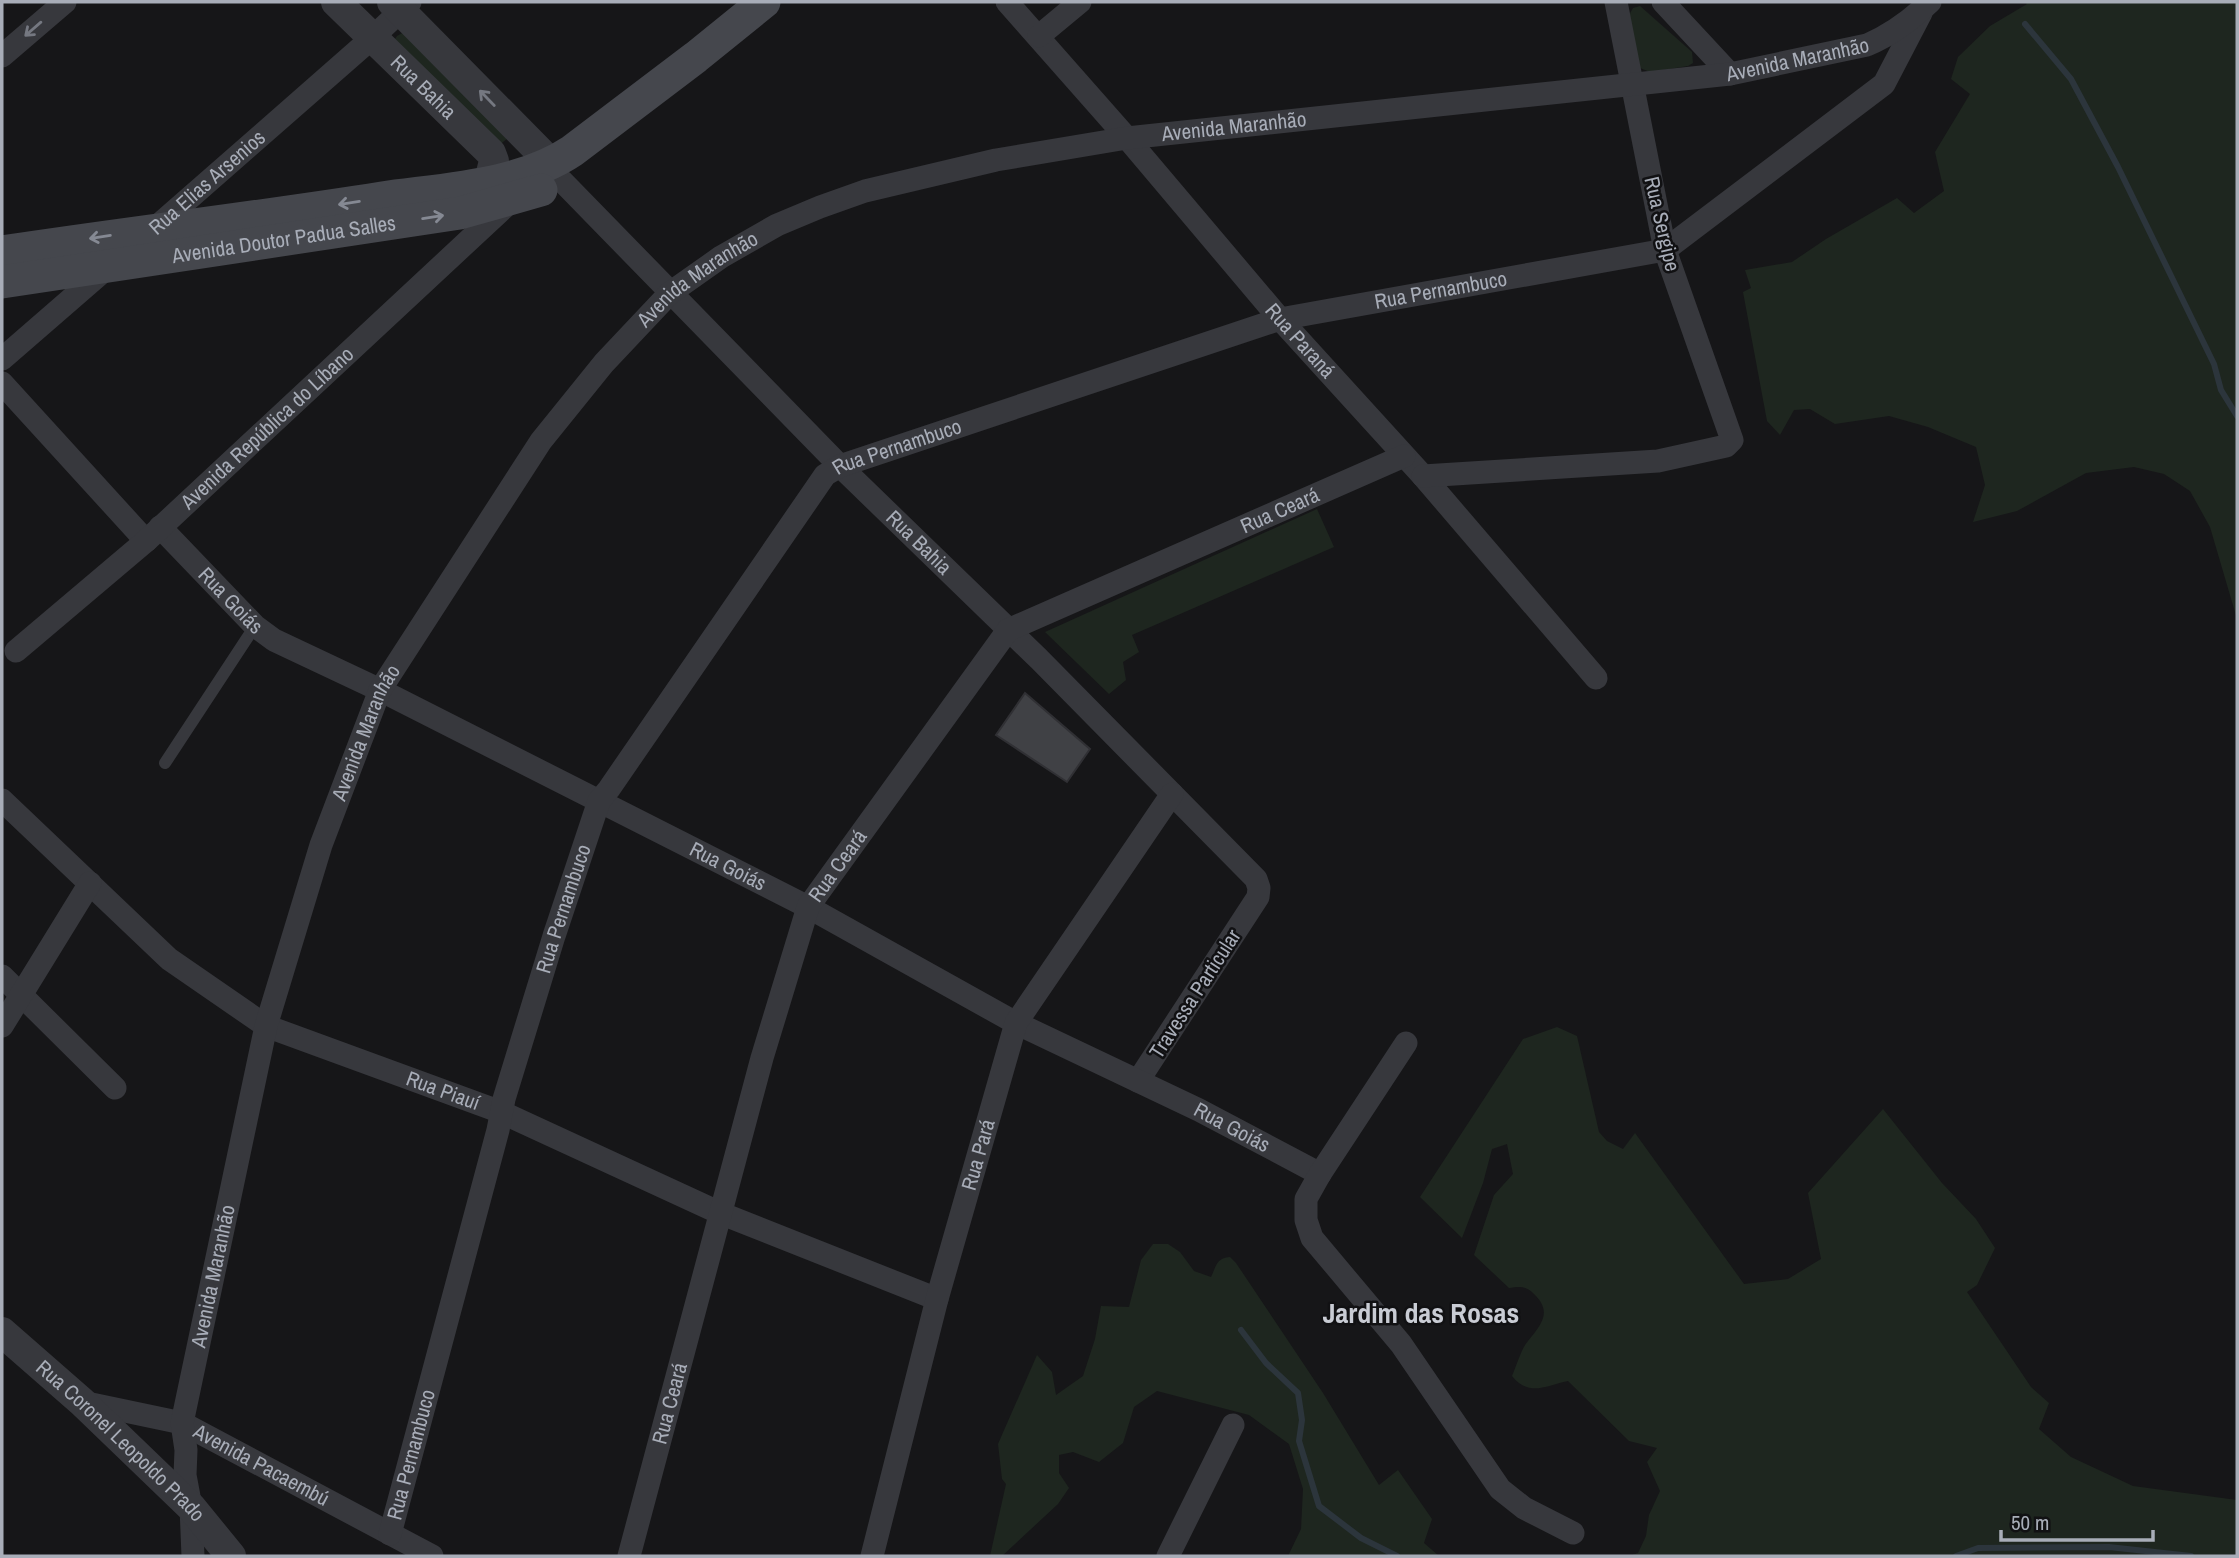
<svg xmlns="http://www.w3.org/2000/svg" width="2239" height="1558" font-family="'Archivo Narrow',sans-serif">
  <rect width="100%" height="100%" fill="#161618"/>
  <g fill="#1e261f">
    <path d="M2025,2H2234L2237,5V619L2210,527L2190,491L2164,474L2134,467L2086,473L2017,511L1973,522L1985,485L1976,447L1928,427L1889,416L1835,424L1810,409L1794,410L1780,435L1767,421L1743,292L1751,288L1745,270L1792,262L1826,239L1897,198L1914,213L1944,191L1935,152L1970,94L1951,79L1958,57L1990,26L2027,4Z"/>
    <path d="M1640,6L1692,52L1693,63L1688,66L1650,72L1640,68L1629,15L1633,8Z"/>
    <path d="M404,32L508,138L498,146L393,42L397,36Z"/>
    <path d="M1317,509L1334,547L1132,635L1139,652L1123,662L1126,680L1109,694L1045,632Z"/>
    <path d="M1557,1027L1577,1036L1599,1132L1607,1141L1623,1149L1635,1133L1744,1284L1788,1279L1821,1259L1808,1193L1883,1109L1942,1183L1976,1219L1995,1248L1977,1285L1967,1292L2031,1387L2049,1403L2039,1429L2071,1457L2133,1486L2237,1500V1556H1629L1638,1553L1646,1536L1649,1515L1660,1491L1647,1462L1657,1448L1629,1441L1568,1381C1545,1386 1529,1397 1512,1376C1517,1365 1521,1349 1528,1341C1541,1325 1553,1312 1534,1294C1526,1286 1520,1286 1509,1288L1474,1255L1494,1195L1513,1174L1507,1144L1492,1149L1483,1183L1462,1238L1420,1197L1523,1039Z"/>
    <path d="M1153,1244H1168L1180,1252L1194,1271L1211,1277C1216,1267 1216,1258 1230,1257L1236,1263L1323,1393L1379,1485L1398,1470L1432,1519L1424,1543L1439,1556H1288L1301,1529L1303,1489L1289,1444L1249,1415L1157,1391L1134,1407L1123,1443L1099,1462L1073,1452L1059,1455V1473L1069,1488L1058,1504L1002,1556H990L1006,1484L1002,1479L998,1444L1037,1355L1052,1372L1056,1395L1083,1376L1095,1339L1101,1306L1129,1307L1141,1260Z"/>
  </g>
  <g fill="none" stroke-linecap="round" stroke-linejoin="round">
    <g stroke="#2c353c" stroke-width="6">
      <path d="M2025,24L2071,79L2118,167L2214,364L2221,390L2237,416"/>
      <path d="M1241,1330L1266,1363L1298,1393L1302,1420L1299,1441L1319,1506L1361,1538L1397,1556"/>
      <path d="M1956,1556L1978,1548L2109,1547L2191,1556"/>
    </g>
  </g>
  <path fill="#404145" stroke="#303034" stroke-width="2" d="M1025,693L1090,749L1067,782L996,735Z"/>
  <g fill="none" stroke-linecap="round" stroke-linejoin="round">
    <path stroke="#37383d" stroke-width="12" d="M165,763L255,626"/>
    <g stroke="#37383d" stroke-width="23">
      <path id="s1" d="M1007,2L1127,138L1280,319L1423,476L1596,678"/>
      <path d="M1663,2L1730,74"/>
      <path d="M1039,36L1080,2"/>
      <path d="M2,56L65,2"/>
      <path id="s2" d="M562,181L840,466L1039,659L1256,879L1259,888L1258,897L1138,1081"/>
      <path id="s3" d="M153,230L372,38L410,2"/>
      <path d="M2,359L108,267"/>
      <path d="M2,383L146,541"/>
      <path d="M1423,476L1658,461L1726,446L1732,440L1665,250L1616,2"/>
      <path id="s4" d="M160,527L255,626L274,640L380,690L808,907L1016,1023L1199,1110L1320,1174"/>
      <path id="s5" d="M16,651L146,541L511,201"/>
      <path id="s6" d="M2,800L169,959L266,1026L501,1112L720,1213L937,1299"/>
      <path d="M2,976L115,1088"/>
      <path d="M2,1026L90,883"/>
      <path d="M1406,1043L1320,1174L1306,1199V1220L1312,1238L1401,1344L1500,1489L1524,1508L1573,1533"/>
      <path id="s7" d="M82,1402L182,1423L432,1556"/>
      <path id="s8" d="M390,1534L498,1130L504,1099L554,936L599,801L609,789L825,475L840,466L1280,319L1665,250L1884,84L1921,13"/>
      <path id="s9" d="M193,1556L191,1507L185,1475L186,1450L182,1423L266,1026L321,845L380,690L541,441L604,363L670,293L721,257L777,225L820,207L865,191L996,160L1127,138L1730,74L1867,45C1891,35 1911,20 1930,2"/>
      <path id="s10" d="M629,1556L762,1058L808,907L1008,630L1404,456"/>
      <path id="s11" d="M872,1556L937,1299L1016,1023L1172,794"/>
      <path d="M1168,1556L1233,1425"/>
    </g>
    <g stroke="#37383d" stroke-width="30">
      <path id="s12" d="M336,2L491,153L494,161L489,181"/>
      <path d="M392,2L552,164"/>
      <path id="s13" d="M2,1332L82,1402L191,1507L231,1556"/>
    </g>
    <g stroke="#45474d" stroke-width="33">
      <path d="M2,252C128,233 256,218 382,198C444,189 520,186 572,151L696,57L764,2"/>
      <path id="s14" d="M2,282L460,213L541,190"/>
    </g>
  </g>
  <defs><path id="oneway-shaft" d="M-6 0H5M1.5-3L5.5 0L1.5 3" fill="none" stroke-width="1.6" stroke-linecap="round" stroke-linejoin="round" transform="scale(1.75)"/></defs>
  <g stroke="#757881">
    <use href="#oneway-shaft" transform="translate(33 29) rotate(139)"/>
    <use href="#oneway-shaft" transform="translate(487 98) rotate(-134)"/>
  </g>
  <g stroke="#858993">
    <use href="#oneway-shaft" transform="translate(349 203) rotate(171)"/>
    <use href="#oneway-shaft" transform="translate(433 217) rotate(-9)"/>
    <use href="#oneway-shaft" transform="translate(100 237) rotate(171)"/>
  </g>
  <g text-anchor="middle" stroke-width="5" stroke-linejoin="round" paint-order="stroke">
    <g font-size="21" fill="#a8adb8" stroke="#111113">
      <text dy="7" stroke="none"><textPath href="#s9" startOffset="2552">Avenida Maranhão</textPath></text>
      <text dy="7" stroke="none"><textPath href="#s12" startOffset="122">Rua Bahia</textPath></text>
      <text dy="7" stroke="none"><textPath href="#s9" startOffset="1984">Avenida Maranhão</textPath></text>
      <text dy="7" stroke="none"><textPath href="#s3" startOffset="72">Rua Elias Arsenios</textPath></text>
      <text transform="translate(1662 224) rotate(77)" y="7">Rua Sergipe</text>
      <text dy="7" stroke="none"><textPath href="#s14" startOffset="285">Avenida Doutor Padua Salles</textPath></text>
      <text dy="7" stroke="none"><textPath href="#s9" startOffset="1418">Avenida Maranhão</textPath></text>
      <text dy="7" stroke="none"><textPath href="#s8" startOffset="1804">Rua Pernambuco</textPath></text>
      <text dy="7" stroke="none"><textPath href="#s1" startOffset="448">Rua Paraná</textPath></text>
      <text dy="7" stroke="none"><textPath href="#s5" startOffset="336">Avenida República do Líbano</textPath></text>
      <text dy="7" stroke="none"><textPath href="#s8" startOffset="1237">Rua Pernambuco</textPath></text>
      <text dy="7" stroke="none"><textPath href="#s10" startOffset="1312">Rua Ceará</textPath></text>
      <text dy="7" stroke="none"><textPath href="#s2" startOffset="508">Rua Bahia</textPath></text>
      <text dy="7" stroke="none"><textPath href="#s4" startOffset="102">Rua Goiás</textPath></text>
      <text dy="7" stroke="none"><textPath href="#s9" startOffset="850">Avenida Maranhão</textPath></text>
      <text dy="7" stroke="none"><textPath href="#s4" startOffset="668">Rua Goiás</textPath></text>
      <text dy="7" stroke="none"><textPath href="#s10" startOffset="724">Rua Ceará</textPath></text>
      <text dy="7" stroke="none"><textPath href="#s8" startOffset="649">Rua Pernambuco</textPath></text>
      <text transform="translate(1195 994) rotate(-57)" y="7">Travessa Particular</text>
      <text dy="7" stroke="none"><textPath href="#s6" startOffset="537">Rua Piauí</textPath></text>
      <text dy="7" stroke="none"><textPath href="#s4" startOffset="1236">Rua Goiás</textPath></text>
      <text dy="7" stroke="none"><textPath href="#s11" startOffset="415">Rua Pará</textPath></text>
      <text dy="7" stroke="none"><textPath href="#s9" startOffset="284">Avenida Maranhão</textPath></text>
      <text dy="7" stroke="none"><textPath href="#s10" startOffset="158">Rua Ceará</textPath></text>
      <text dy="7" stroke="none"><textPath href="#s13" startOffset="161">Rua Coronel Leopoldo Prado</textPath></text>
      <text dy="7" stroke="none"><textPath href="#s8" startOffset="82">Rua Pernambuco</textPath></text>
      <text dy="7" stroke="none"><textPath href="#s7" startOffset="192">Avenida Pacaembú</textPath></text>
    </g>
    <g font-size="28" font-weight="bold" fill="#c9ccd4" stroke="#111113">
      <text x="1421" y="1323">Jardim das Rosas</text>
    </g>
  </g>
  <rect width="2239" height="1558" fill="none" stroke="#a8adb8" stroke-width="7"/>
  <path d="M2001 1530v10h152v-10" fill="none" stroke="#a8adb8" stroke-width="3.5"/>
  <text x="2011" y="1530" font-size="21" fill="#a8adb8" stroke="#111113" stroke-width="5" paint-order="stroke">50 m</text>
</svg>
